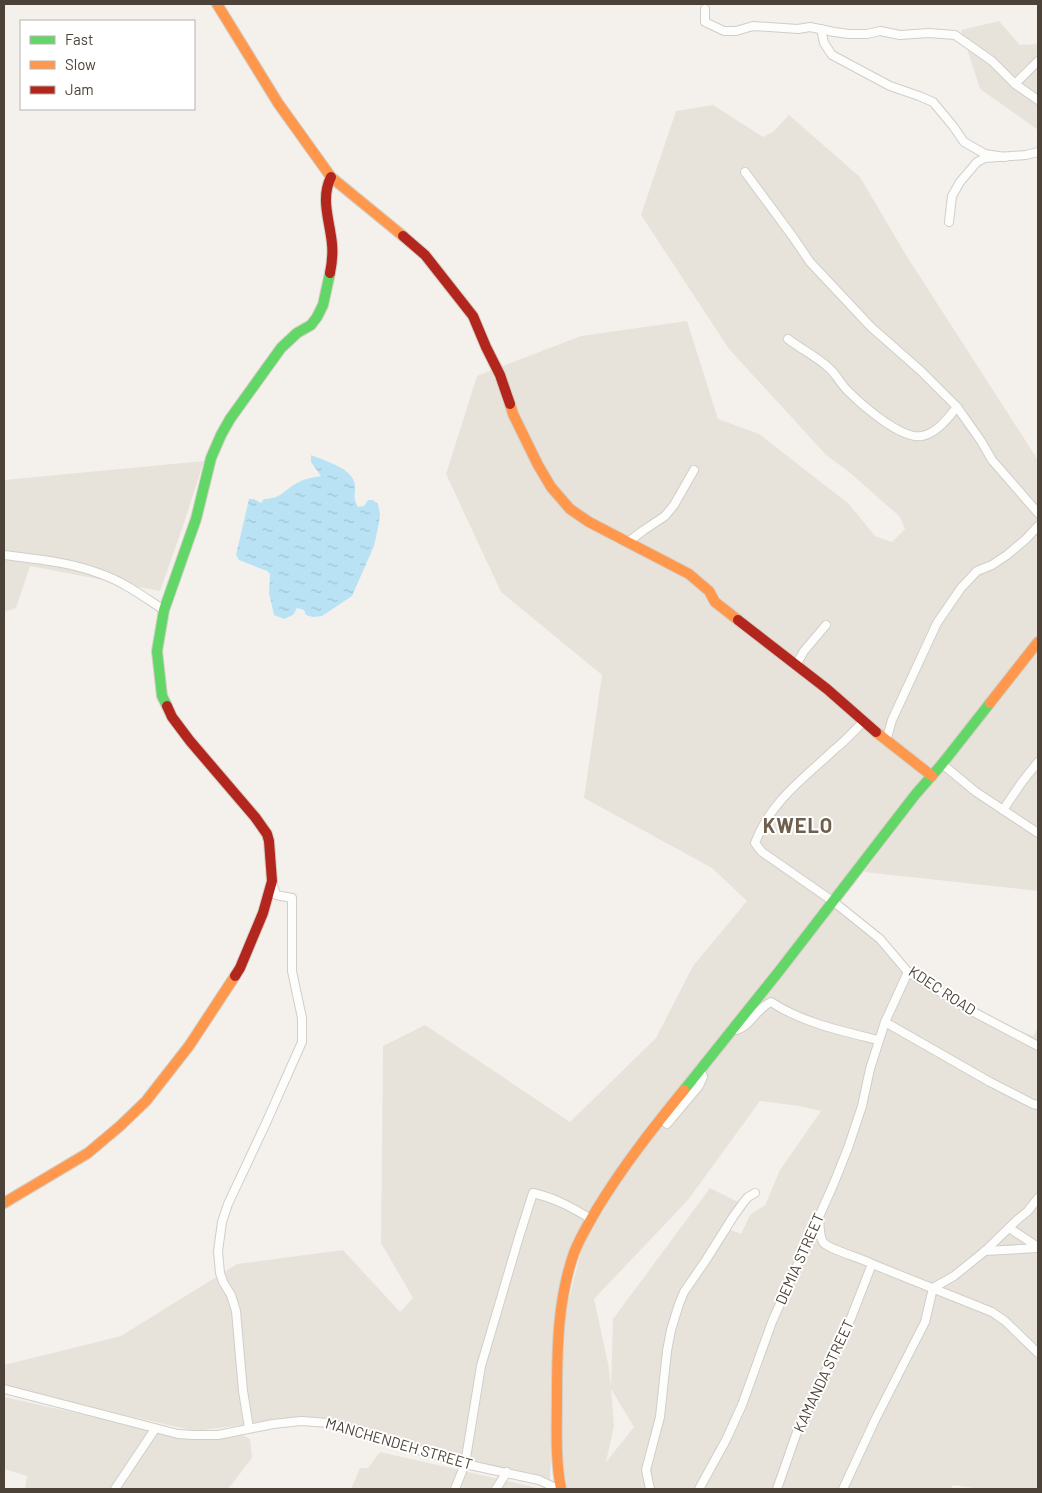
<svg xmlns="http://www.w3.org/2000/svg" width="1042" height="1493" font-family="Barlow,sans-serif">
  <defs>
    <pattern id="water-ripples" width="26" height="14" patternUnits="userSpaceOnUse" patternTransform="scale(1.25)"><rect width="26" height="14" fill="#bae2f5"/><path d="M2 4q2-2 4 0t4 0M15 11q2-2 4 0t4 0" fill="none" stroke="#a2c3d3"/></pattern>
  </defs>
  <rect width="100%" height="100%" fill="#f4f1ed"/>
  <g fill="#e8e3da" fill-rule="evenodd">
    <path d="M999,21L1020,45L1038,44V130L980,89L961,30Z"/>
    <path d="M713,105L763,137L773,132L789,115L860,177L906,255L1038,460V637L620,1165L574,1243L556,1319L550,1482L450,1461L377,1437L306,1417L195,1431L4,1388V1365L121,1336L237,1264L343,1250L400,1312L413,1298L381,1243L383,1046L425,1025L570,1122L656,1038L693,966L747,901L712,868L584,798L602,675L501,592L446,474L477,376L581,336L687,321L718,419L759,434L849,504L875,536L892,542L905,529L900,517L849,472L826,455L729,349L641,215L676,111Z"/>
    <path d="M204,461L182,529L160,591L30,566L16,608L4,612V480Z"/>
    <path d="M1038,650V891L864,872L951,757Z"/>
    <path d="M835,906L880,941L906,973L960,1005L1033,1036L1038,1028V1489H980L953,1485L951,1489H567L557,1420L563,1324L582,1246L643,1145ZM760,1101L799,1106L821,1111L780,1170L765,1205L750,1215L741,1234L731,1230L740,1203L710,1188L613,1319L611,1387L609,1368L594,1299L688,1200ZM611,1389L634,1427L606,1462L614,1426Z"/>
    <path d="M4,1397L184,1437L241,1434L250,1439L252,1458L228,1489H25L27,1476L4,1469Z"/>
    <path d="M380,1452L534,1487L538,1489H351L360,1468H368Z"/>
  </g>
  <path fill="url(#water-ripples)" d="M311,455C325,461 353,468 355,485C356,495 352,496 358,507L364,506L368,500H373L378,504L380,514L379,523L374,546L352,596L322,616L313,617L306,615L304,610L297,608L293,615L284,619L274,615L269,593L270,574L267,571L239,560L236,555L249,499H254L261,503L264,499C281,499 284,490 297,483C304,479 313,477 321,476L311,462Z"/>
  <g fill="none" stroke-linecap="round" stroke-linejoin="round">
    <defs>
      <g id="street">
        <path d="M705,9V22L724,31H736L753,26L798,29L810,27L834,32L849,34H867L880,31L900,35L929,33L955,35L992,61L1015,84L1038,100"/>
        <path d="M821,29L824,43L832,55L890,86L919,96L933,102L953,126L964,142L985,154L1005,157"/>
        <path d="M1015,84L1038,61"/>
        <path d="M745,172L793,237L810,262L871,327L921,371L957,407L981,441L992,460L1038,513"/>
        <path d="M949,222L952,196L960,182L977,162L985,158L1026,155L1038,152"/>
        <path d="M788,339C801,349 817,357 829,368C837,375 841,385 849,392C863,406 902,440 922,436C937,433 948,418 957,407"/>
        <path d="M628,542L644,530L665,516L674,505L694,470"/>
        <path d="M4,555C36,559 71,562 101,574C124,582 144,597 164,610"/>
        <path d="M796,665L804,651L826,625"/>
        <path d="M863,722C854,731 845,741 835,749C803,779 771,801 755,843L762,852L834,902L880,939L908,972L966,1008L1038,1046"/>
        <path d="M886,741L892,720L937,623L961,588L977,571L992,565L1007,555L1026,539L1038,526"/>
        <path d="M942,764L976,792L1038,833"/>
        <path d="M1003,810L1022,782L1038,762"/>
        <path d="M885,1022L990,1082L1033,1104L1038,1105"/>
        <path d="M733,1028L737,1030C750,1026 756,1009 771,1002C803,1023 842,1031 878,1040"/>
        <path d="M667,1124L699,1086L703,1077L700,1069"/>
        <path d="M819,1218C820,1225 819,1236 823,1242C827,1249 862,1258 872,1264L992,1312L1005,1321L1038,1353"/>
        <path d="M1009,1228L1038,1247"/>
        <path d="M985,1251L1038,1248"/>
        <path d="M4,1389L178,1434L193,1435H218L273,1424L301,1421L329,1423L465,1464L539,1480L558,1489"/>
        <path d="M249,1428L243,1391L236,1311L231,1295L223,1282L220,1273L218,1251L222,1222L228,1204L266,1123L302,1042V1018L292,971V898L276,895L272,882"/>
        <path d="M115,1489L155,1429"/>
        <path d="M455,1489L465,1464L481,1366L519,1237L533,1193C555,1198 573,1208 591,1219"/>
        <path d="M496,1489L507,1472"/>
        <path d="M650,1489L646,1470L660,1417L667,1351L671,1330L679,1304L684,1292L706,1260L733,1217L743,1203L748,1197L755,1193"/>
        <path d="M699,1489L726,1440L742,1405L772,1322L834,1183L848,1148L862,1106L870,1069L885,1022L908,972"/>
        <path d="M777,1489L797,1432L851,1318L872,1264"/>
        <path d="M843,1489L875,1420L925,1322L933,1288L954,1276L985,1251L1017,1220L1028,1211L1038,1198"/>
      </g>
      <g id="fast">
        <path d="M167,706L162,696L157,651L164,610L196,519L211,458L221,435L230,419L281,348L297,333L311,325L317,317L323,305L330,273"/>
        <path d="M684,1090L780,970L915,795L942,764L990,703"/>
      </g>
      <g id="slow">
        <path d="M217,4L278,103L331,177L403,236"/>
        <path d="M510,404L513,414L538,465L551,487L570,509L589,522L689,574L709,591L715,602L738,620"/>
        <path d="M990,703L1038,642"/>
        <path d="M876,732L932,776"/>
        <path d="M4,1203L88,1153L120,1126L146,1101L189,1046L235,976"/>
        <path d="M561,1489C555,1458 557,1426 557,1395C557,1347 558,1298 574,1253C580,1237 589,1223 597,1209C623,1166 653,1128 684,1090"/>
      </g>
      <g id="jam">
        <path d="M403,236L425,255L473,316L486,347L500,375L510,404"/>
        <path d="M330,273C332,263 333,254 332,244C330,221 320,199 331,177"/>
        <path d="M738,620L827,689L876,732"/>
        <path d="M167,706L172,717L190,741L255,817L267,834L269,841L272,881L263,913L240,968L235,976"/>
      </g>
    </defs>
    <use href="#street" stroke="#d1cdc9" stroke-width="10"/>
    <use href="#fast" stroke="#d4cec3" stroke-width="12"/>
    <use href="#slow" stroke="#d4cec3" stroke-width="12"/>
    <use href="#jam" stroke="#d4cec3" stroke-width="12"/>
    <use href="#street" stroke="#fdfdfc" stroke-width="8"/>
    <use href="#fast" stroke="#63d668" stroke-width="10"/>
    <use href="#slow" stroke="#ff974d" stroke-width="10"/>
    <use href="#jam" stroke="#b3261e" stroke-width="10"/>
  </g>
  <g text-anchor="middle" stroke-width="4" stroke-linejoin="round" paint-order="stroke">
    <g font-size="15" fill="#4c4237" stroke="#fff">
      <text transform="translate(942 991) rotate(33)" y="5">KDEC ROAD</text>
      <text transform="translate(800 1259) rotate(-66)" y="5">DEMIA STREET</text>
      <text transform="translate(824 1376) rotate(-65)" y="5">KAMANDA STREET</text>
      <text transform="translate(399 1444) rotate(16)" y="5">MANCHENDEH STREET</text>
    </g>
    <g font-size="20" font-weight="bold" letter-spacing="1" fill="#705f4d" stroke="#fff">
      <text x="798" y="833">KWELO</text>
    </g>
  </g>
  <rect width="1042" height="1493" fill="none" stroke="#4c4237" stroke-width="10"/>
  <rect x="20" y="20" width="175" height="90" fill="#ffffff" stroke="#b7b3af"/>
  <rect x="30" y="36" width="25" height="8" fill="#63d668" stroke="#b7b3af"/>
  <text x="65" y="45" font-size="15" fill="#4c4237">Fast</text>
  <rect x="30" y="61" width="25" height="8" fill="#ff974d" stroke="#b7b3af"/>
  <text x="65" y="70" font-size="15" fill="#4c4237">Slow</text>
  <rect x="30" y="86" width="25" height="8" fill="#b3261e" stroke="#b7b3af"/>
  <text x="65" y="95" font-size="15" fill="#4c4237">Jam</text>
</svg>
